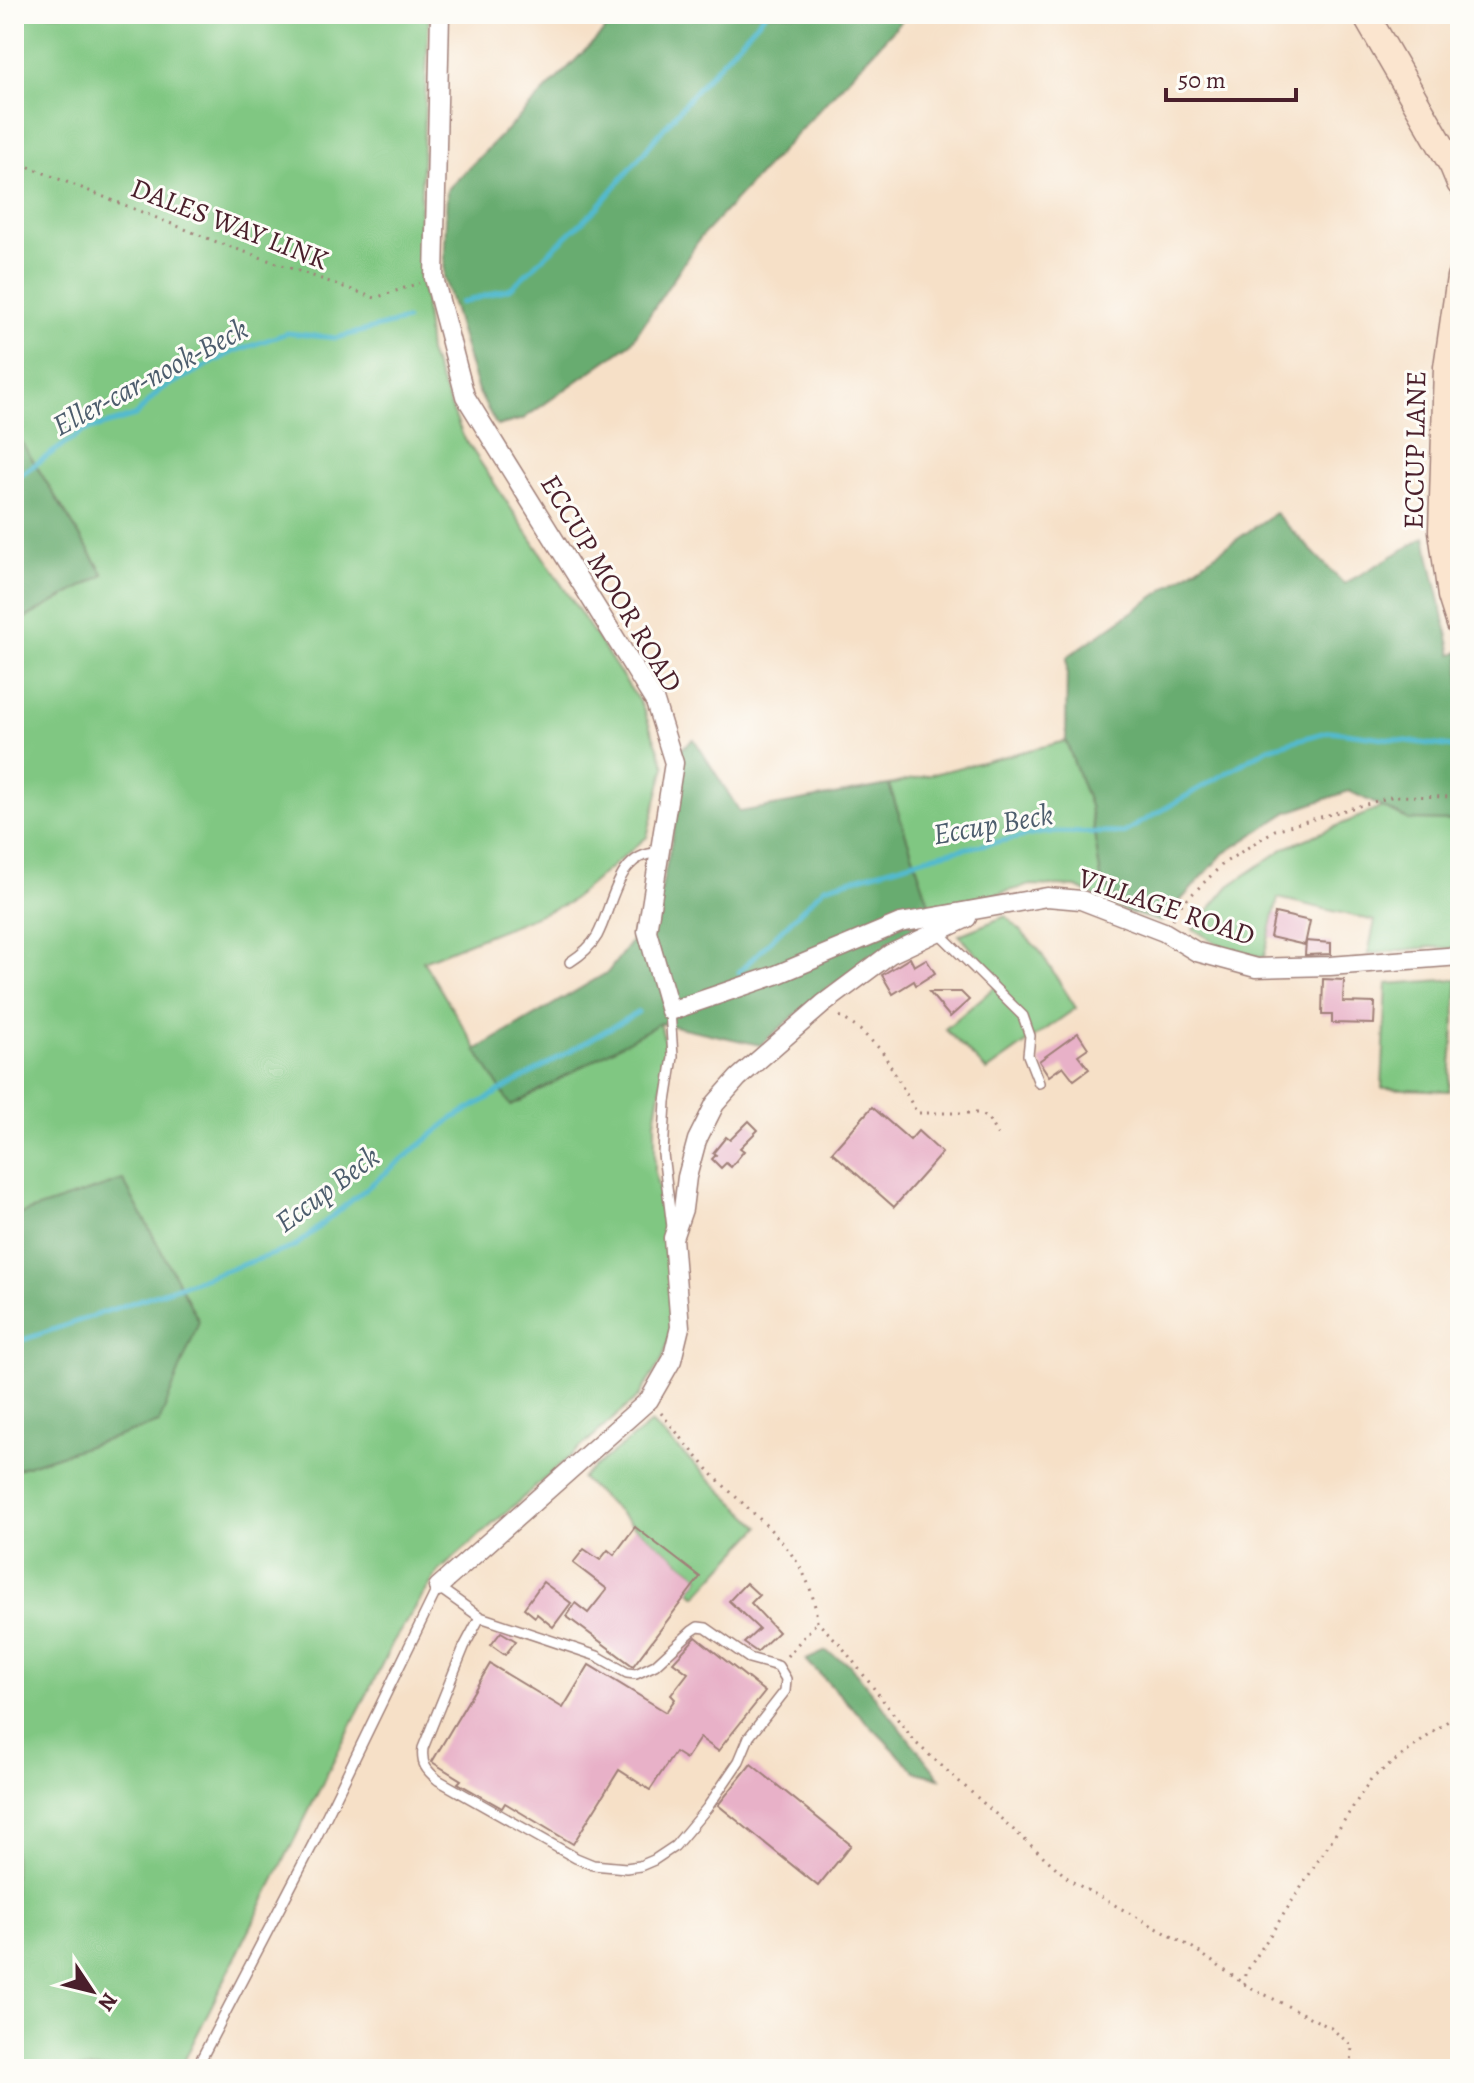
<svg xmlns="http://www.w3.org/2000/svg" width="1474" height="2083" font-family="Alegreya,serif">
  <rect width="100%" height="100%" fill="#fdfcf7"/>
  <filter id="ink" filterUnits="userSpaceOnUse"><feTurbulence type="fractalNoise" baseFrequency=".0125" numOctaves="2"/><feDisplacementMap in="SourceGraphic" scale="16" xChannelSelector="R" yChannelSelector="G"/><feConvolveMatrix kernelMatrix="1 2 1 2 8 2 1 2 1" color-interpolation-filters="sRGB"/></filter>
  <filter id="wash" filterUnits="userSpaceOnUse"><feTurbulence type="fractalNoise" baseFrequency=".006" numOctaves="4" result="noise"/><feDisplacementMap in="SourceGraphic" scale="32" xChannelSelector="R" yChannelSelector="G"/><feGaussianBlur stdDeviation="1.8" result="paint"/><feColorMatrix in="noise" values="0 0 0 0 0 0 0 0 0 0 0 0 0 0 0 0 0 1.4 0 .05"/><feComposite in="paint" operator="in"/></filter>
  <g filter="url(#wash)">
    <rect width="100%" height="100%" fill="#f6e0c7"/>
    <g fill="#80c782" stroke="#657356" stroke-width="2">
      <path d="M14,14H429L419,235L429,353L463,436L642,706L665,766L647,837L568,903L423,961L512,1106L660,1023L667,1051L655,1122V1172L669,1244L673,1326L662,1360L638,1397L439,1571L393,1642L180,2069H14V1470L159,1423L34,1210L14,1216V624L104,575L14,430Z"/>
      <path d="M1066,741L1090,806L1101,878L1124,911L1077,887L1031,885L997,894L935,921L889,785Z"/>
      <path d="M1382,807L1409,820L1460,821V949L1431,947L1368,954L1375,921L1278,898L1264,957L1230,951L1193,929L1229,886L1285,848Z"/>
      <path d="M1006,916L1039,950L1076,1008L987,1071L945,1029L1001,982L959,935Z"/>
      <path d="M1458,979L1449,1091L1382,1088L1387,984Z"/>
      <path d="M651,1423L760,1527L696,1596L690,1590L700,1577L635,1527L581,1478Z"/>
    </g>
    <g fill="#68ac70" stroke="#59664e" stroke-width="2">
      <path d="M621,14H908L700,238L631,343L523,419L497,426L478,391L444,277L447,190Z"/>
      <path d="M14,430L104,575L14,624Z"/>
      <path d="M1275,513L1344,584L1425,537L1452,654L1460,652V821L1409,820L1349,791L1288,812L1222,855L1161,922L1124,911L1101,878L1090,806L1066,741L1067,657Z"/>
      <path d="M694,739L740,812L889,785L935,921L826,989L760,1045L660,1023L511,1106L476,1050L608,972L658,906L683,785L681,749Z"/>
      <path d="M123,1180L199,1321L159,1423L14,1470V1216Z"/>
      <path d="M826,1651L849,1664L940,1778L916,1772L806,1660Z"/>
    </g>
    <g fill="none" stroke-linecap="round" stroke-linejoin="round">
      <g stroke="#52bacf" stroke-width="5">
        <path d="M461,303L511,288L598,207L696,90L765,14"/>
        <path d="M14,479L84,431L135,416L160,390L233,352L287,333L336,338L406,320"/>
        <path d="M739,972L825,887L943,853L1046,832L1123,833L1269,748L1330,731L1460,748"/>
        <path d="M14,1343L294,1247L452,1119L638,1012"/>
      </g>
    </g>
    <g id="blocks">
      <g fill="#e8b1c8">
        <path d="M1275,913L1310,921L1305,945L1270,937Z"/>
        <path d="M1306,941L1331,943V954L1305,955Z"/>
        <path d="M910,958L914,966L926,959L935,973L916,985L914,981L893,994L882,975Z"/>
        <path d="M1323,979L1344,980L1343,1002L1375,1003L1374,1024L1332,1023V1015H1322Z"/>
        <path d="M929,992H961L969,1000L950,1017Z"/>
        <path d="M1078,1033L1088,1048L1078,1055L1089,1069L1074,1080L1063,1066L1049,1076L1039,1061Z"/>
        <path d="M872,1107L910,1140L918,1131L942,1153L894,1207L832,1152Z"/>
        <path d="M749,1121L758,1130L740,1148L744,1151L731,1167L726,1163L721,1168L712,1159L716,1155L713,1153L726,1137L730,1140Z"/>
        <path d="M635,1527L700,1577L633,1666L566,1616L575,1603L588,1613L607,1589L573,1563L584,1549L600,1560L608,1550L614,1555Z"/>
        <path d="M543,1582L571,1603L553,1627L537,1614L535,1617L524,1608Z"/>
        <path d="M746,1583L759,1595L751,1603L778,1632L757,1652L744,1643L759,1629L729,1601Z"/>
        <path d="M501,1632L516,1641L505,1655L491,1645Z"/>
        <path d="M696,1637L765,1692L718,1751L700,1738L686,1759L675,1752L650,1790L619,1770L573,1844L505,1803L502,1808L458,1783L461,1780L432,1762L490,1664L563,1708L589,1665L666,1712L675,1699L671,1695L688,1673L673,1662Z"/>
        <path d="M751,1764L851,1845L818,1886L718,1805Z"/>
      </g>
    </g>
  </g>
  <g filter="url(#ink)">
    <use href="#blocks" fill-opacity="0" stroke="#a08079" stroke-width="2"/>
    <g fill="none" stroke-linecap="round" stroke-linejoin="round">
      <defs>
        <g id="lane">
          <path d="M937,931L1023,1016L1030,1036L1028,1055L1039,1083"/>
          <path d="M570,962C581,955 590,948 597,936C613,907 616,852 659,853"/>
          <path d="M670,1011L673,1057L666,1102L663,1154L672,1227"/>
          <path d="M196,2069L313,1844L438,1587L480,1617L597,1656L627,1673L636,1674L655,1665L692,1631L698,1627L706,1628L749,1658L778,1666L786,1679L785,1691L749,1737L739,1761L707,1808L675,1846L654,1860L640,1866L626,1868L593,1865L576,1858L438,1780C426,1770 421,1764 423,1748L464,1647L480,1617"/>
        </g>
        <g id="street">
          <path d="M440,14L434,278L465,396L655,702L674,763L647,931L670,1011L776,975L900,923L1047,897L1081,900L1164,932L1197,952L1256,968L1330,966L1460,956"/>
          <path d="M438,1587L649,1400L672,1360L680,1327L673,1238L683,1209L687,1177L697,1140L715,1104L738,1078L823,1004L890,954L967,918"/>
        </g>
        <g id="secondary">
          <path d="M1365,14L1453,166L1460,183"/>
          <path d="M1460,277L1447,367L1442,531L1451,596L1460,624"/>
        </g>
      </defs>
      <use href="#lane" stroke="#a08079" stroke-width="12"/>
      <use href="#street" stroke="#a08079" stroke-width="21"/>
      <use href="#secondary" stroke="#a08079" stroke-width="29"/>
      <g stroke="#a08079" stroke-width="3" stroke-dasharray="2 6" stroke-linecap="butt">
        <path d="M14,161L217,242L375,298L419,283"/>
        <path d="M1173,919L1180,906L1224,863L1275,830L1394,796L1460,797"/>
        <path d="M840,1016L860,1030L882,1051L917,1113H977L988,1118L997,1135"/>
        <path d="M661,1413C678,1434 695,1455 713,1475C757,1520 812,1553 817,1622L839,1643L916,1743L1071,1881L1193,1948L1244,1984L1331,2028L1352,2046L1351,2069"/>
        <path d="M787,1656L817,1622"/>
        <path d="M1244,1984L1245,1974L1371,1779L1460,1712"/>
      </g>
      <use href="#lane" stroke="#fff" stroke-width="9"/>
      <use href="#street" stroke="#fff" stroke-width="18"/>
      <use href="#secondary" stroke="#fbe5cf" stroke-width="26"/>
    </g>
  </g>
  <g text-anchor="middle" stroke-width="6" stroke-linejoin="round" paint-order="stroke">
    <g font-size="28" fill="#4a1f2b" stroke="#fdfcf7">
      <text transform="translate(230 223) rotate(21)" y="10">DALES WAY LINK</text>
      <text transform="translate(1414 450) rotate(-89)" y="10">ECCUP LANE</text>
      <text transform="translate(612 583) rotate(59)" y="10">ECCUP MOOR ROAD</text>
      <text transform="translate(1167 906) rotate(19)" y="10">VILLAGE ROAD</text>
    </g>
    <g font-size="30" font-style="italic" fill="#4d5d6d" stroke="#fdfcf7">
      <text transform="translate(150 377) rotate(-28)" y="10">Eller-car-nook-Beck</text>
      <text transform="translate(993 824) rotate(-10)" y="10">Eccup Beck</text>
      <text transform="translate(327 1189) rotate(-37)" y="10">Eccup Beck</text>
    </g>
  </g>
  <rect width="1474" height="2083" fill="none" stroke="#fdfcf7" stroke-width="48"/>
  <g transform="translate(92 1991) rotate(125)" stroke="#fdfcf7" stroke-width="6" paint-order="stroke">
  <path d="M0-6L14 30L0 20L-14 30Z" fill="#4a1f2b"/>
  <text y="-12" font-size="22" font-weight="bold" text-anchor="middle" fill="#4a1f2b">N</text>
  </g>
  <path d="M1166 88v12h130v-12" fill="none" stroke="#4a1f2b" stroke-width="4"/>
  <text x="1178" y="88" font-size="24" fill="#4a1f2b" stroke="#fdfcf7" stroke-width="6" paint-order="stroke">50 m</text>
</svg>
